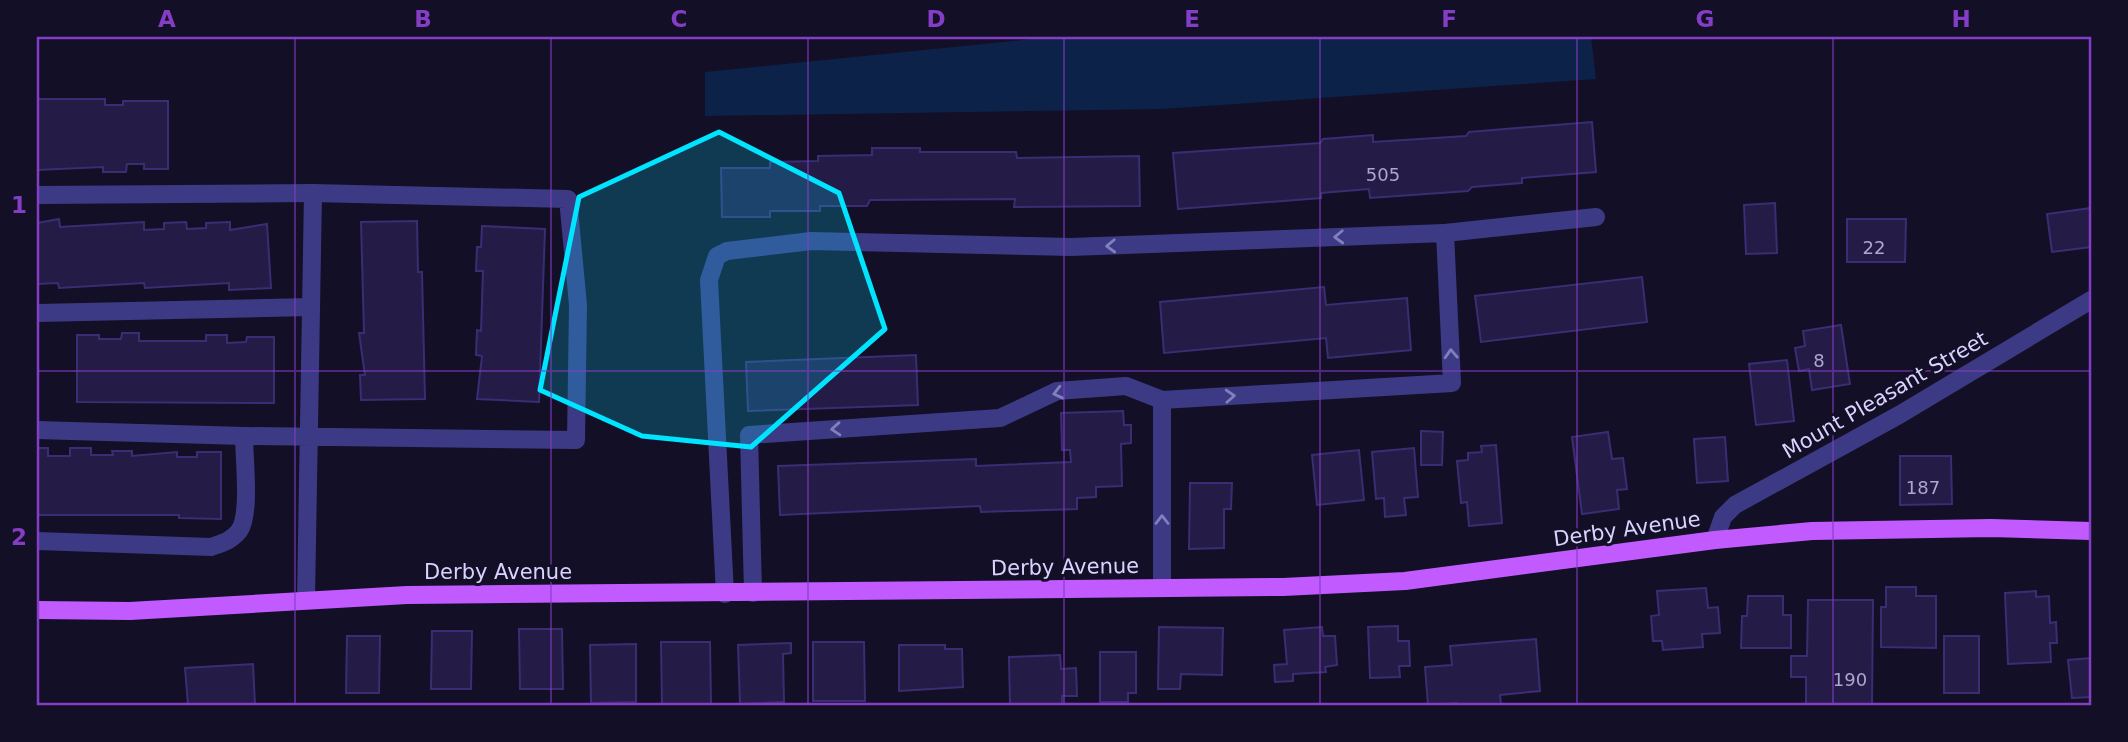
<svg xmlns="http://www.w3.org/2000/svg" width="2128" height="742" font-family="'DejaVu Sans',sans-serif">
  <rect width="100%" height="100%" fill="#130f26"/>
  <path fill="#0c2248" d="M1052,37H1591L1596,79L1163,109L705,116V72Z"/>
  <g fill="#241b47" stroke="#3b2d73" stroke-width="2">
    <path d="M37,99H105V105H123V101H168V169H144V164H127L126,172H103V167L37,170Z"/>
    <path d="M1592,122L1596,172L1522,178V183L1472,187L1468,191L1370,198L1369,189L1321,193V198L1178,209L1173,153L1320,143L1323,139L1373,135V142L1466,136L1469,132Z"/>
    <path d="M872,148H920V152H1016L1017,158L1139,156L1140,206L1014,207L1015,199L870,200L867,206H820V211H770V217H722L721,168H770V162L818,161V156L872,155Z"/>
    <path d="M1775,203L1777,253L1746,254L1744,205Z"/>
    <path d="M2091,208V247L2052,252L2047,214Z"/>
    <path d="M59,219L60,227L144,222V230L164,229V223L186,222L187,229L206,228V223L230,222V230L267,224L271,288L229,290V283L145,288L144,283L59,288L58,283L37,284V223Z"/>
    <path d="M1847,219H1906L1905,262H1847Z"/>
    <path d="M417,221L418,272H422L425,399L361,400L360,375H365L359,333H364L361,222Z"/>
    <path d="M482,226L545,229L539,402L477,399L482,356L476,355L477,330L481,331L483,271H476L477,247H481Z"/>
    <path d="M1642,277L1647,322L1481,342L1475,296Z"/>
    <path d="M1324,287L1326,305L1407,298L1411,350L1328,358L1326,338L1164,353L1160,302Z"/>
    <path d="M1841,325L1850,384L1812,390L1809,369L1799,371L1795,348L1805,346L1803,331Z"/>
    <path d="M122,333H139V341H206V335H227V343L246,342L247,337H274V403L77,402V335H99V339H121Z"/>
    <path d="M916,355L918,405L748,411L746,362Z"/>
    <path d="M1787,360L1794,421L1756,425L1749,364Z"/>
    <path d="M1123,411L1124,425H1131V443L1121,444L1122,486L1096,487V497L1077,498V509L981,512L980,506L780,515L778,466L976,459V466L1071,462L1070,450H1062L1061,413Z"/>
    <path d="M1421,431L1443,432L1442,465H1421Z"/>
    <path d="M1608,432L1612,459L1623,458L1627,489L1617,490L1619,509L1582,514L1572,437Z"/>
    <path d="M1725,437L1728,481L1697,483L1694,439Z"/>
    <path d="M1496,445L1502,523L1469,526L1467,502L1461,503L1457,461L1468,460V453L1482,452L1481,446Z"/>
    <path d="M37,448H48V456H70V448H91V455H113L112,451H132V456L177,452V457H197V452H221V519L179,518V515H37Z"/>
    <path d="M1414,448L1418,497L1404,498L1406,515L1385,517L1384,498L1376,499L1372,452Z"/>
    <path d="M1359,450L1364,500L1317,505L1312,455Z"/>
    <path d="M1900,456H1951L1952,504L1900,505Z"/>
    <path d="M1190,483H1232L1231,509H1224V548L1189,549Z"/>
    <path d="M1886,587H1916V596H1936V648L1881,647V607H1886Z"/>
    <path d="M1706,588L1708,608L1718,607L1720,633L1702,634L1703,647L1663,650L1662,641H1653L1651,616L1659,615L1657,591Z"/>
    <path d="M2036,591V597L2049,596L2050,623L2056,622L2057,643H2050L2051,662L2008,664L2005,593Z"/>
    <path d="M1748,596H1783V615H1791V648H1741L1742,616H1747Z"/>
    <path d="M1808,600H1873L1872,705H1806V677H1791V656H1807Z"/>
    <path d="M1398,626V641H1409L1410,666H1399L1400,677L1370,678L1368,627Z"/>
    <path d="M1159,627L1223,628L1222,675L1181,674L1180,689H1158Z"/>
    <path d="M1322,627L1323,636H1335L1337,665L1325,667L1326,672L1293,674V681L1275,682L1274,665L1287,664L1284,630Z"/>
    <path d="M519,629H562L563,689H520Z"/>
    <path d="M432,631H472L471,689H431Z"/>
    <path d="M347,636H380L379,693H346Z"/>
    <rect x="1944" y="636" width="35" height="57"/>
    <path d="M1536,639L1540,691L1500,695L1501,705H1457V703L1428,705L1425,667L1452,665L1450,646Z"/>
    <path d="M661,642H710L711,704L662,705Z"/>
    <path d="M813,642H864L865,701H813Z"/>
    <path d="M791,643V653L783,654L784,702L740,704L738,645Z"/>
    <path d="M636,644V702L591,703L590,645Z"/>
    <path d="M899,645H945V649H962L963,687L899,691Z"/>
    <path d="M1100,652H1136V693H1128V702H1100Z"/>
    <path d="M1060,655L1061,669L1076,668L1077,696H1062V705H1010L1009,657Z"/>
    <path d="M2091,658V697L2072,698L2068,660Z"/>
    <path d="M253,664L255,705H188L185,668Z"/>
  </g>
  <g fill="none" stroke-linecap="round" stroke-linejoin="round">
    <g stroke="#3d3a85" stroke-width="18">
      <path d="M37,195L313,193"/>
      <path d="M1445,233L1596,217"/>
      <path d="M37,313L311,307"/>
      <path d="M37,430L244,436"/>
      <path d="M1715,540L1723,517L1735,505L1899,415L2091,300"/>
      <path d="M37,541L211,547C222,543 231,541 239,531C251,515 244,458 244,436L576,440L578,305L568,199L313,193L306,599"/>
      <path d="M753,593L749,435L1000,418L1057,391L1126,386L1162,400V588"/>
      <path d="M725,594L709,280L717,256L727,251L811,241L1071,247L1445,233L1452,383L1162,400"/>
    </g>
    <path stroke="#c25bff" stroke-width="18" d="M37,610L130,611L407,595L1283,587L1405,581L1715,540L1812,531L1991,528L2091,531"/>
  </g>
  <defs><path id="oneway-chevron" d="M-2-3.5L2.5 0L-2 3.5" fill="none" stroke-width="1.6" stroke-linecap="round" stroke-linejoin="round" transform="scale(1.75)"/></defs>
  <g stroke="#837fbc">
    <use href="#oneway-chevron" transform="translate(1339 237) rotate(178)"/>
    <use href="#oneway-chevron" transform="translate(1111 246) rotate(178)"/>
    <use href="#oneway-chevron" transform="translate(1451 354) rotate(-93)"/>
    <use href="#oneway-chevron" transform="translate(1058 393) rotate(166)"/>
    <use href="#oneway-chevron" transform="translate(1230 396) rotate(-3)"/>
    <use href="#oneway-chevron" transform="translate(836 429) rotate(176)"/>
    <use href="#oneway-chevron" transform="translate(1162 520) rotate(-90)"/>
  </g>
  <path fill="#00e5ff" fill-opacity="0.2" stroke="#00e5ff" stroke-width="5" stroke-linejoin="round" d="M719,132L839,193L885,329L751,447L642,436L540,390L579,197Z"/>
  <path fill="none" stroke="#843dc5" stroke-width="2" stroke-opacity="0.55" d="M295,37V705M551,37V705M808,37V705M1064,37V705M1320,37V705M1577,37V705M1833,37V705M37,371H2091"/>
  <g text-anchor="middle" stroke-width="6" stroke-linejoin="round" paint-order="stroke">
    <g font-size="18" fill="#aca6d1">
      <text x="1383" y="181">505</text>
      <text x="1874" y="254">22</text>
      <text x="1819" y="367">8</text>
      <text x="1923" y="494">187</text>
      <text x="1850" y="686">190</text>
    </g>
    <g font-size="21" fill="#d9d4ff" stroke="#130f26">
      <text transform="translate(1885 395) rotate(-30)" y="7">Mount Pleasant Street</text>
      <text transform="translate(1627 529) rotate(-8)" y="7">Derby Avenue</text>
      <text transform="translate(1065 567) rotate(-1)" y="7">Derby Avenue</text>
      <text x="498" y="579">Derby Avenue</text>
    </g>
  </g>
  <rect width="2128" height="742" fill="none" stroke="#130f26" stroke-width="77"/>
  <rect x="38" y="38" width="2052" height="666" fill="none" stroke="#843dc5" stroke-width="2.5"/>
  <g font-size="23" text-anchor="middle" font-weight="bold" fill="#843dc5">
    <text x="167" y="27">A</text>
    <text x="423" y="27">B</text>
    <text x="679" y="27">C</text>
    <text x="936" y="27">D</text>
    <text x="1192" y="27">E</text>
    <text x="1449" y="27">F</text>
    <text x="1705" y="27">G</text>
    <text x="1961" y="27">H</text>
    <text x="19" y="213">1</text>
    <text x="19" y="545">2</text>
  </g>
</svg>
